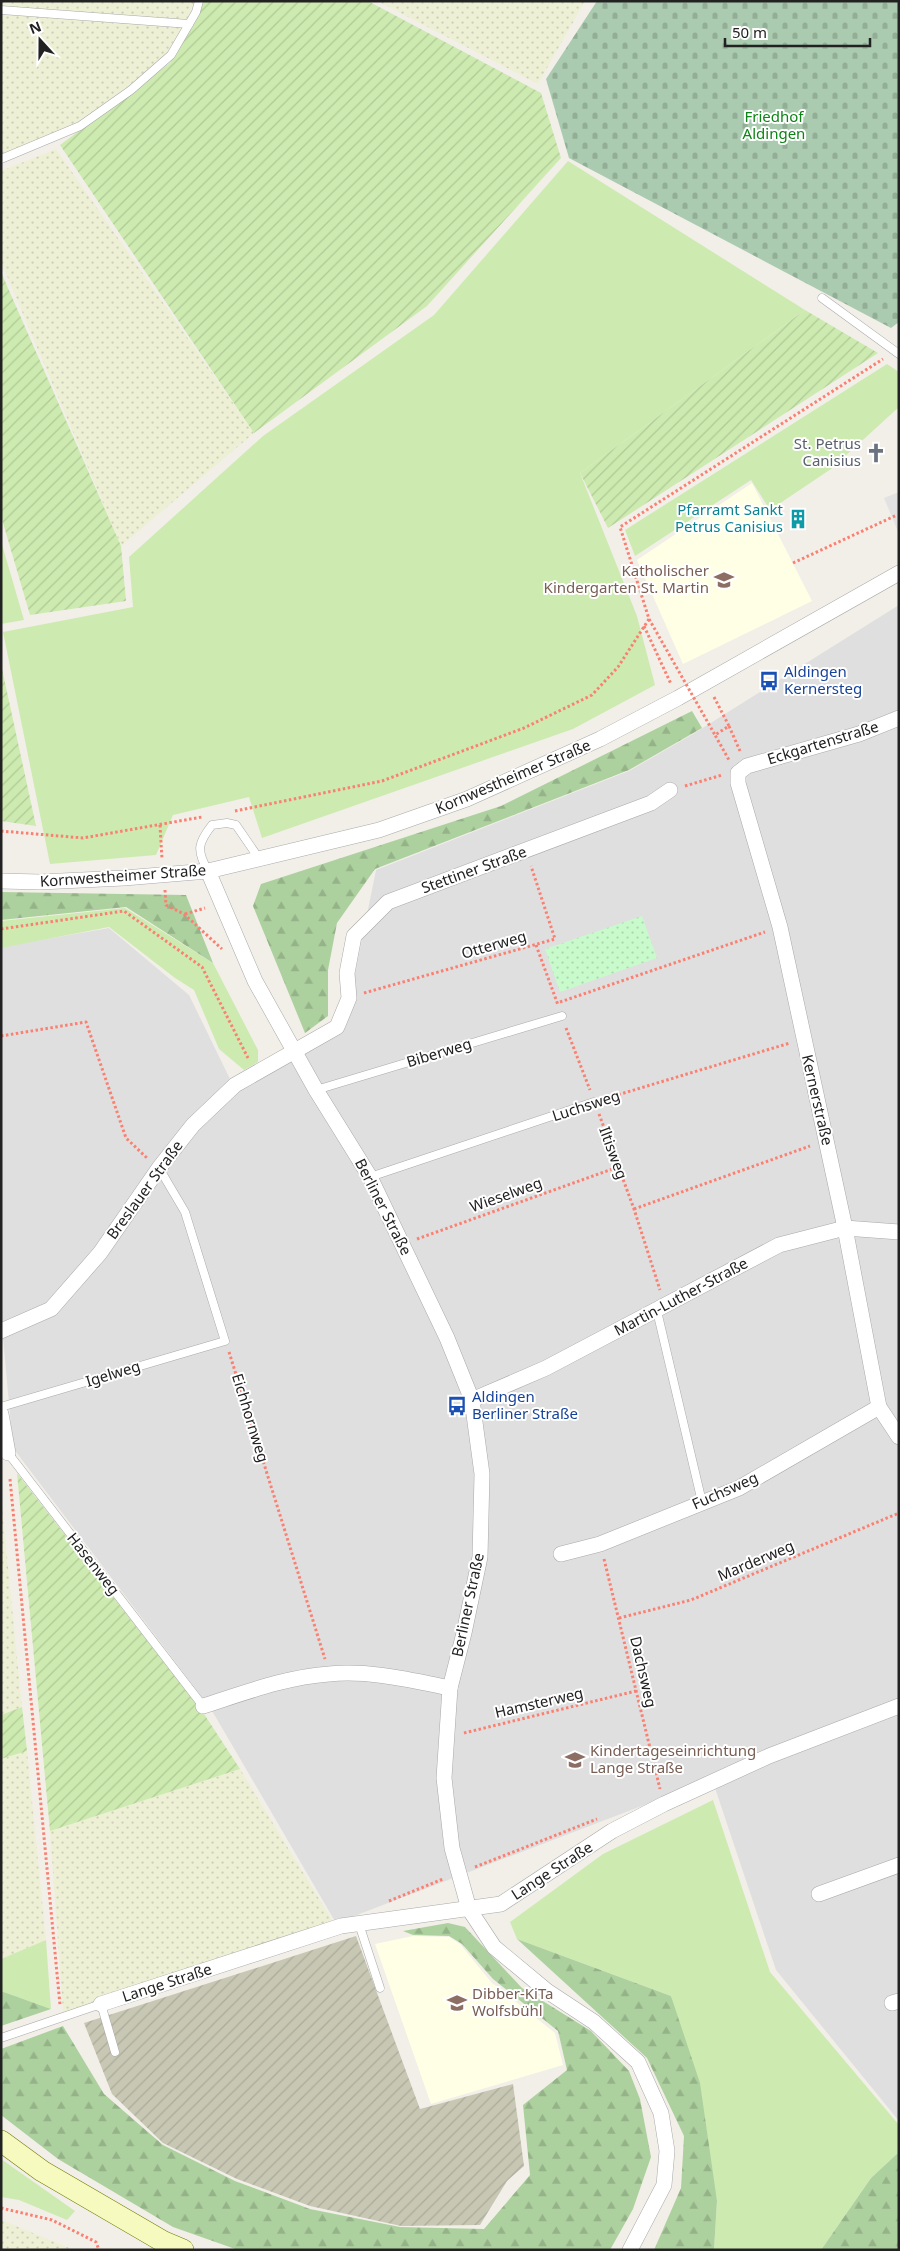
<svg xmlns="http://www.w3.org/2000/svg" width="900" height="2251" font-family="'Noto Sans',sans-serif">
  <defs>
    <pattern id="construction-furrows" width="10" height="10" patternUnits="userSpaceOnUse" patternTransform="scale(1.25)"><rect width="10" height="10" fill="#c7c7b4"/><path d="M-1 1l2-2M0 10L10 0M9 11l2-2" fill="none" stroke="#abab9a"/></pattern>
    <pattern id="farmland-dots" width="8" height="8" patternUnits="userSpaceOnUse" patternTransform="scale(1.25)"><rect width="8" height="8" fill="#eef0d5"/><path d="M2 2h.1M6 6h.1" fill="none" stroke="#ccceb7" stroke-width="1.8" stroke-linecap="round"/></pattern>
    <pattern id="forest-firs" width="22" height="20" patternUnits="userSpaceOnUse" patternTransform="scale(1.25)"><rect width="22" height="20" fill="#add19e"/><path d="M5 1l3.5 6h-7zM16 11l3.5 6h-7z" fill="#95b388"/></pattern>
    <pattern id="cemetery-stones" width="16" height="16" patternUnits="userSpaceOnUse" patternTransform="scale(1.25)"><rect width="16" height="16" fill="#aacbaf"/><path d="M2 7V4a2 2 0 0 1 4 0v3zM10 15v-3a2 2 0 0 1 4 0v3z" fill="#92ae96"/></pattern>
    <pattern id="park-dots" width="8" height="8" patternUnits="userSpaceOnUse" patternTransform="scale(1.25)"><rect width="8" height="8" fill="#c8facc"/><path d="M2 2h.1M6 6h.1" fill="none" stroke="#acd6af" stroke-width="1.8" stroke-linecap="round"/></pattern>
    <pattern id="garden-furrows" width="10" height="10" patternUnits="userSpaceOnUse" patternTransform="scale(1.25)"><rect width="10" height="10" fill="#cdebb0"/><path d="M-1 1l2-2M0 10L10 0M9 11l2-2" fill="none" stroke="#b0c997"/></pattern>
  </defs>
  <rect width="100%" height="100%" fill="#f2efe9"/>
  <path fill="#e0dfdf" d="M899,605V2121L776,1970L712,1779L336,1923L211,1709L13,1448L1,1315V947L109,928L189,995L230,1079L344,1028L376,870L629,771L693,734Z"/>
  <g fill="#ffffe5">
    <path d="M752,483L812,601L683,664L637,560Z"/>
    <path d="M413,1936L449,1937L460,1944L491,1982L555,2033L563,2065L431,2104L375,1944Z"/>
  </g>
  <path fill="url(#construction-furrows)" d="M356,1936L420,2109L513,2084L524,2166L507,2181L480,2225L401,2226L310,2206L237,2179L163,2143L112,2094L84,2023Z"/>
  <g fill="url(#farmland-dots)">
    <path d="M1,1H195L194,7L163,59L61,139L1,158Z"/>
    <path d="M377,1H585L538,84Z"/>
    <path d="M56,149L254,433L121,546L1,262V171Z"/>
    <path d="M1,1497L22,1707L1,1715Z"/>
    <path d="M27,1751L46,1940L1,1959V1759Z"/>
    <path d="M240,1769L335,1925L63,2012L50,1831Z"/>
    <path d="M1,2221H4L74,2250H1Z"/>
  </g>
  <g fill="#cdebb0">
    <path d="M568,161L805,310L580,473L637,616L655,685L573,729L262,838L249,797L173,815L156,855L50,864L3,632L133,607L129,557L263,436L434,315Z"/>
    <path d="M887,364L899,372V407L831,469L770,510L751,480L635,556L625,530Z"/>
    <path d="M1,541L24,620L1,624Z"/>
    <path d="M125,908L213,963L258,1050V1062L244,1070L219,1049L194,990L175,978L109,927L1,948V921Z"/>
    <path d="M713,1800L770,1972L899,2125V2152L871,2178L821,2250H714L717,2201L671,1996L517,1939L510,1922L603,1854Z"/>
    <path d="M46,1940L51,2009L1,1991V1959Z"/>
    <path d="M1,2159L75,2211L67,2220L19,2200L1,2197Z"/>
  </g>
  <g fill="url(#forest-firs)">
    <path d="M692,711L702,728L629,770L375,869L337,923L328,970V1016L305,1033L253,906L261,884L501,806Z"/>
    <path d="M1,892L186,895L213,963L126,907L1,920Z"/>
    <path d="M448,1923L465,1927L522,1988L591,2031L629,2071L640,2099L651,2157L633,2209L610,2250H238L173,2227L58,2159L1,2115V2049L63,2026L104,2094L163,2145L235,2181L310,2209L400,2227L484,2229L530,2175L523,2105L567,2070L558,2031L493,1979L462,1944L449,1936L413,1935L403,1931Z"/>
    <path d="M517,1939L671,1996L700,2083L717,2201L714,2250H654L681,2188L684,2136L647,2058Z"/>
    <path d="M1,1991L51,2009L1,2026Z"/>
    <path d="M899,2152V2250H821L871,2178Z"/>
  </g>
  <path fill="url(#cemetery-stones)" d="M597,1H899V322L891,328L569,158L546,79Z"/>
  <path fill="url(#park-dots)" d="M642,916L657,958L560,992L545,949Z"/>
  <g fill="url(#garden-furrows)">
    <path d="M204,1H368L541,93L561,158L427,306L254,433L60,145L170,63Z"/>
    <path d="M1,272L121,546L126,601L30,615L1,516Z"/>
    <path d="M805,310L878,353L608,528L580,473Z"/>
    <path d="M1,664L36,826L1,821Z"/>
    <path d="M17,1473L204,1714L240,1769L50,1831Z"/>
    <path d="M22,1707L27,1751L1,1759V1715Z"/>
  </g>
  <path fill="#e2e2e2" d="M899,492V534L884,498Z"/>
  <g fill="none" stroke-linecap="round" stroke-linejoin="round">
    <defs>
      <g id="lane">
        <path d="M1,10L189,24"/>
        <path d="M1,159L80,126L131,90L171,55L196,12L199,1"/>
        <path d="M822,298L899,354"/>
        <path d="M208,871C196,850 198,843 212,825L227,823L236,825L260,860"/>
        <path d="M316,1090L562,1016"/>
        <path d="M370,1177L594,1102"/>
        <path d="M657,1311L702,1502"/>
        <path d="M1,1407L225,1341L185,1212L159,1168"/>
        <path d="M8,1453L203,1706"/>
        <path d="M359,1924L380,1988"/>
        <path d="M1,2038L101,2004L115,2052"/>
      </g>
      <g id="street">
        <path d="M899,718L859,734L747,766L738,773V783L780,927L845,1228L879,1407L899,1437"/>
        <path d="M208,871L255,981L316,1090L370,1177L447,1338L472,1400L482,1474L480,1557L464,1633L450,1688L444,1778L452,1848L469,1909L494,1947L547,1991L594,2022L638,2062L661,2113L667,2151L664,2185L630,2250"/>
        <path d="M1,881L40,882L124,878L208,871L379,830L467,799L600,739L678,698L899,573"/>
        <path d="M1,1331L51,1309L100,1253L159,1168L193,1125L235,1085L337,1027L349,998L347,973L354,936L388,902L651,803L670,790"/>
        <path d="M472,1400L546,1368L779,1245L845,1228L899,1232"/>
        <path d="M1,1414L8,1453"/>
        <path d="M561,1554L600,1544L739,1488L879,1407"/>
        <path d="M203,1706C244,1693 286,1677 329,1674C369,1670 410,1680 450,1688"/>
        <path d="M819,1894L899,1865"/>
        <path d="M892,2003L899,2001"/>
        <path d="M101,2004L341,1926L501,1904L612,1831L664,1804L769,1756L899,1706"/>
      </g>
      <path id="secondary" d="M1,2141L42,2171L164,2242L183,2250"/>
    </defs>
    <use href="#lane" stroke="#a9a9a9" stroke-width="9"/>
    <use href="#street" stroke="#a9a9a9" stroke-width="16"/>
    <use href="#secondary" stroke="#707d05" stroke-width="22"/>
    <g stroke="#fa8072" stroke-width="3" stroke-dasharray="2.5 2.5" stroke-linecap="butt">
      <path d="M793,563L897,515"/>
      <path d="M644,626L671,684"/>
      <path d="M714,697L729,726L715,735L729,760"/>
      <path d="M729,726L740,751"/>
      <path d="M685,786L722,775"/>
      <path d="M235,811L382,781L524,728L592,695L618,667L649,619L620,527L883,359"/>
      <path d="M160,825L162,859"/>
      <path d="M1,831L83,838L202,817"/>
      <path d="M165,890L166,905L184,914L222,949"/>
      <path d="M185,914L205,908"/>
      <path d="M1,929L124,911L202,967L248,1058"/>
      <path d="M536,945L558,1005"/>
      <path d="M364,993L555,939L531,866"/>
      <path d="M560,1002L765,932"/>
      <path d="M566,1028L590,1090"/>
      <path d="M1,1036L86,1022L126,1138L147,1158"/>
      <path d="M604,1099L790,1043"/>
      <path d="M599,1114L634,1209L660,1290"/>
      <path d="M634,1209L810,1146"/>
      <path d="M417,1239L618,1167"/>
      <path d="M229,1352L325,1659"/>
      <path d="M10,1479L60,2005"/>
      <path d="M604,1559L660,1789"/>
      <path d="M619,1618L691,1600L899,1513"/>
      <path d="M464,1733L636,1691"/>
      <path d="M475,1867L597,1819"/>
      <path d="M389,1901L443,1879"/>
      <path d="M1,2208L52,2220L96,2242L99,2250"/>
    </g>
    <use href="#lane" stroke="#fff" stroke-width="8"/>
    <use href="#street" stroke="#fff" stroke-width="15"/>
    <use href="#secondary" stroke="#f7fabf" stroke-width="21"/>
    <path stroke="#fa8072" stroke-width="3" stroke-dasharray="2.5 2.5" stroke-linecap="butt" d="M649,619L715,735"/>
  </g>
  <defs>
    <symbol id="church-bare" viewBox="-9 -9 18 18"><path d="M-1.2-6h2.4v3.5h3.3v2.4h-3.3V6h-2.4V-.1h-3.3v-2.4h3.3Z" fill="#6b7280" stroke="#fff" stroke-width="2.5" paint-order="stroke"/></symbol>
    <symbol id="building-bare" viewBox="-9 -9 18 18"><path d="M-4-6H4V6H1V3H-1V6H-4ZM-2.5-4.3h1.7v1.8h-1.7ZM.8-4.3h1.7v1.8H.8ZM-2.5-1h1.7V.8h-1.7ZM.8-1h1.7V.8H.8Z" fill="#0f9aa8" stroke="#fff" stroke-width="2.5" paint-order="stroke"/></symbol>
    <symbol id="school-bare" viewBox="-9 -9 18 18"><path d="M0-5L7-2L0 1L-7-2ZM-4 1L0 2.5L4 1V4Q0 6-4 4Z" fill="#8d6e63" stroke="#fff" stroke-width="2.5" paint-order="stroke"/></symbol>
    <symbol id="bus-bare" viewBox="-9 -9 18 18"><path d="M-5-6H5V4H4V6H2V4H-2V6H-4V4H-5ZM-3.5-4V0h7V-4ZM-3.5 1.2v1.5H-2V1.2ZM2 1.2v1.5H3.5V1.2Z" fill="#1a4fb4" stroke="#fff" stroke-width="2.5" paint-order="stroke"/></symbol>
  </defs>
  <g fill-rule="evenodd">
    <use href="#church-bare" x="862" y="439" width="28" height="28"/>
    <use href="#building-bare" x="784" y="505" width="28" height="28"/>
    <use href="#school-bare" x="710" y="566" width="28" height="28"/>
    <use href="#bus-bare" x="755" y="667" width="28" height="28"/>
    <use href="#bus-bare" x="443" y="1392" width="28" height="28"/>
    <use href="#school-bare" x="561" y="1746" width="28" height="28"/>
    <use href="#school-bare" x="443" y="1989" width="28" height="28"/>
  </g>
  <g text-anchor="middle" stroke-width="4" stroke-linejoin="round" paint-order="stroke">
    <g font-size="15" fill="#0c8416" stroke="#fff">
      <text x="774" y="122">Friedhof<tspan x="774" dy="17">Aldingen</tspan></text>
    </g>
    <g font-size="15" fill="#5b616d" stroke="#fff" text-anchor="end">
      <text x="861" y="449">St. Petrus<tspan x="861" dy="17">Canisius</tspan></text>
    </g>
    <g font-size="15" fill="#0d838f" stroke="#fff" text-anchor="end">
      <text x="783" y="515">Pfarramt Sankt<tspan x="783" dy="17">Petrus Canisius</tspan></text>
    </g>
    <g font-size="15" fill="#785e54" stroke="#fff" text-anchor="start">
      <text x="709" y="576" text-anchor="end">Katholischer<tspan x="709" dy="17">Kindergarten St. Martin</tspan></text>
      <text x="590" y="1756">Kindertageseinrichtung<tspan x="590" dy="17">Lange Straße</tspan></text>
      <text x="472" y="1999">Dibber-KiTa<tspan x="472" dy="17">Wolfsbühl</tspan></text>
    </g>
    <g font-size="15" fill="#164399" stroke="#fff" text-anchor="start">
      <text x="784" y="677">Aldingen<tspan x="784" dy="17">Kernersteg</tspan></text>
      <text x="472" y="1402">Aldingen<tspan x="472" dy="17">Berliner Straße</tspan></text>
    </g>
    <g font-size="15" fill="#222" stroke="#fff">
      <text transform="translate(823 743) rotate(-17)" y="5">Eckgartenstraße</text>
      <text transform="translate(513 777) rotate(-23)" y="5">Kornwestheimer Straße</text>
      <text transform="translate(474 870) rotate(-20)" y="5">Stettiner Straße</text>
      <text transform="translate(123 876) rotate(-4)" y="5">Kornwestheimer Straße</text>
      <text transform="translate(494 945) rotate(-16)" y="5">Otterweg</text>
      <text transform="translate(439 1053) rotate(-17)" y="5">Biberweg</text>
      <text transform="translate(817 1100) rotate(77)" y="5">Kernerstraße</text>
      <text transform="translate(586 1106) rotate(-18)" y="5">Luchsweg</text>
      <text transform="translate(613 1153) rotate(70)" y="5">Iltisweg</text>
      <text transform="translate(145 1190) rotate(-54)" y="5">Breslauer Straße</text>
      <text transform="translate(506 1195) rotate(-20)" y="5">Wieselweg</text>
      <text transform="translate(383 1207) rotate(63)" y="5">Berliner Straße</text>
      <text transform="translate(681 1297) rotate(-28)" y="5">Martin-Luther-Straße</text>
      <text transform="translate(113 1374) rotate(-17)" y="5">Igelweg</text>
      <text transform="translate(250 1418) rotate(73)" y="5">Eichhornweg</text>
      <text transform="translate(725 1491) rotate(-24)" y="5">Fuchsweg</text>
      <text transform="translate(756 1561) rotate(-23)" y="5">Marderweg</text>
      <text transform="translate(93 1564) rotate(52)" y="5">Hasenweg</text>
      <text transform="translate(468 1605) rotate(-78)" y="5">Berliner Straße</text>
      <text transform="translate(643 1672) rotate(77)" y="5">Dachsweg</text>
      <text transform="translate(539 1703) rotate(-13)" y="5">Hamsterweg</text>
      <text transform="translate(552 1871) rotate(-33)" y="5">Lange Straße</text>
      <text transform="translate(167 1983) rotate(-18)" y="5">Lange Straße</text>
    </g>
  </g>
  <rect width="900" height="2251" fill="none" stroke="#222222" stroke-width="5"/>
  <g transform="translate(40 40) rotate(339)" stroke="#ffffff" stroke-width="4" paint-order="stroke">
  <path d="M0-4L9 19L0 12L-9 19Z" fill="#222222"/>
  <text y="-8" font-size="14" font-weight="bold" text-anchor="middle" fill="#222222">N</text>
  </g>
  <path d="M725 38v8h145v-8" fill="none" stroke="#222222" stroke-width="2.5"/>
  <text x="732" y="38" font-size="15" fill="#222222" stroke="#ffffff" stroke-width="4" paint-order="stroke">50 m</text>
</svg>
